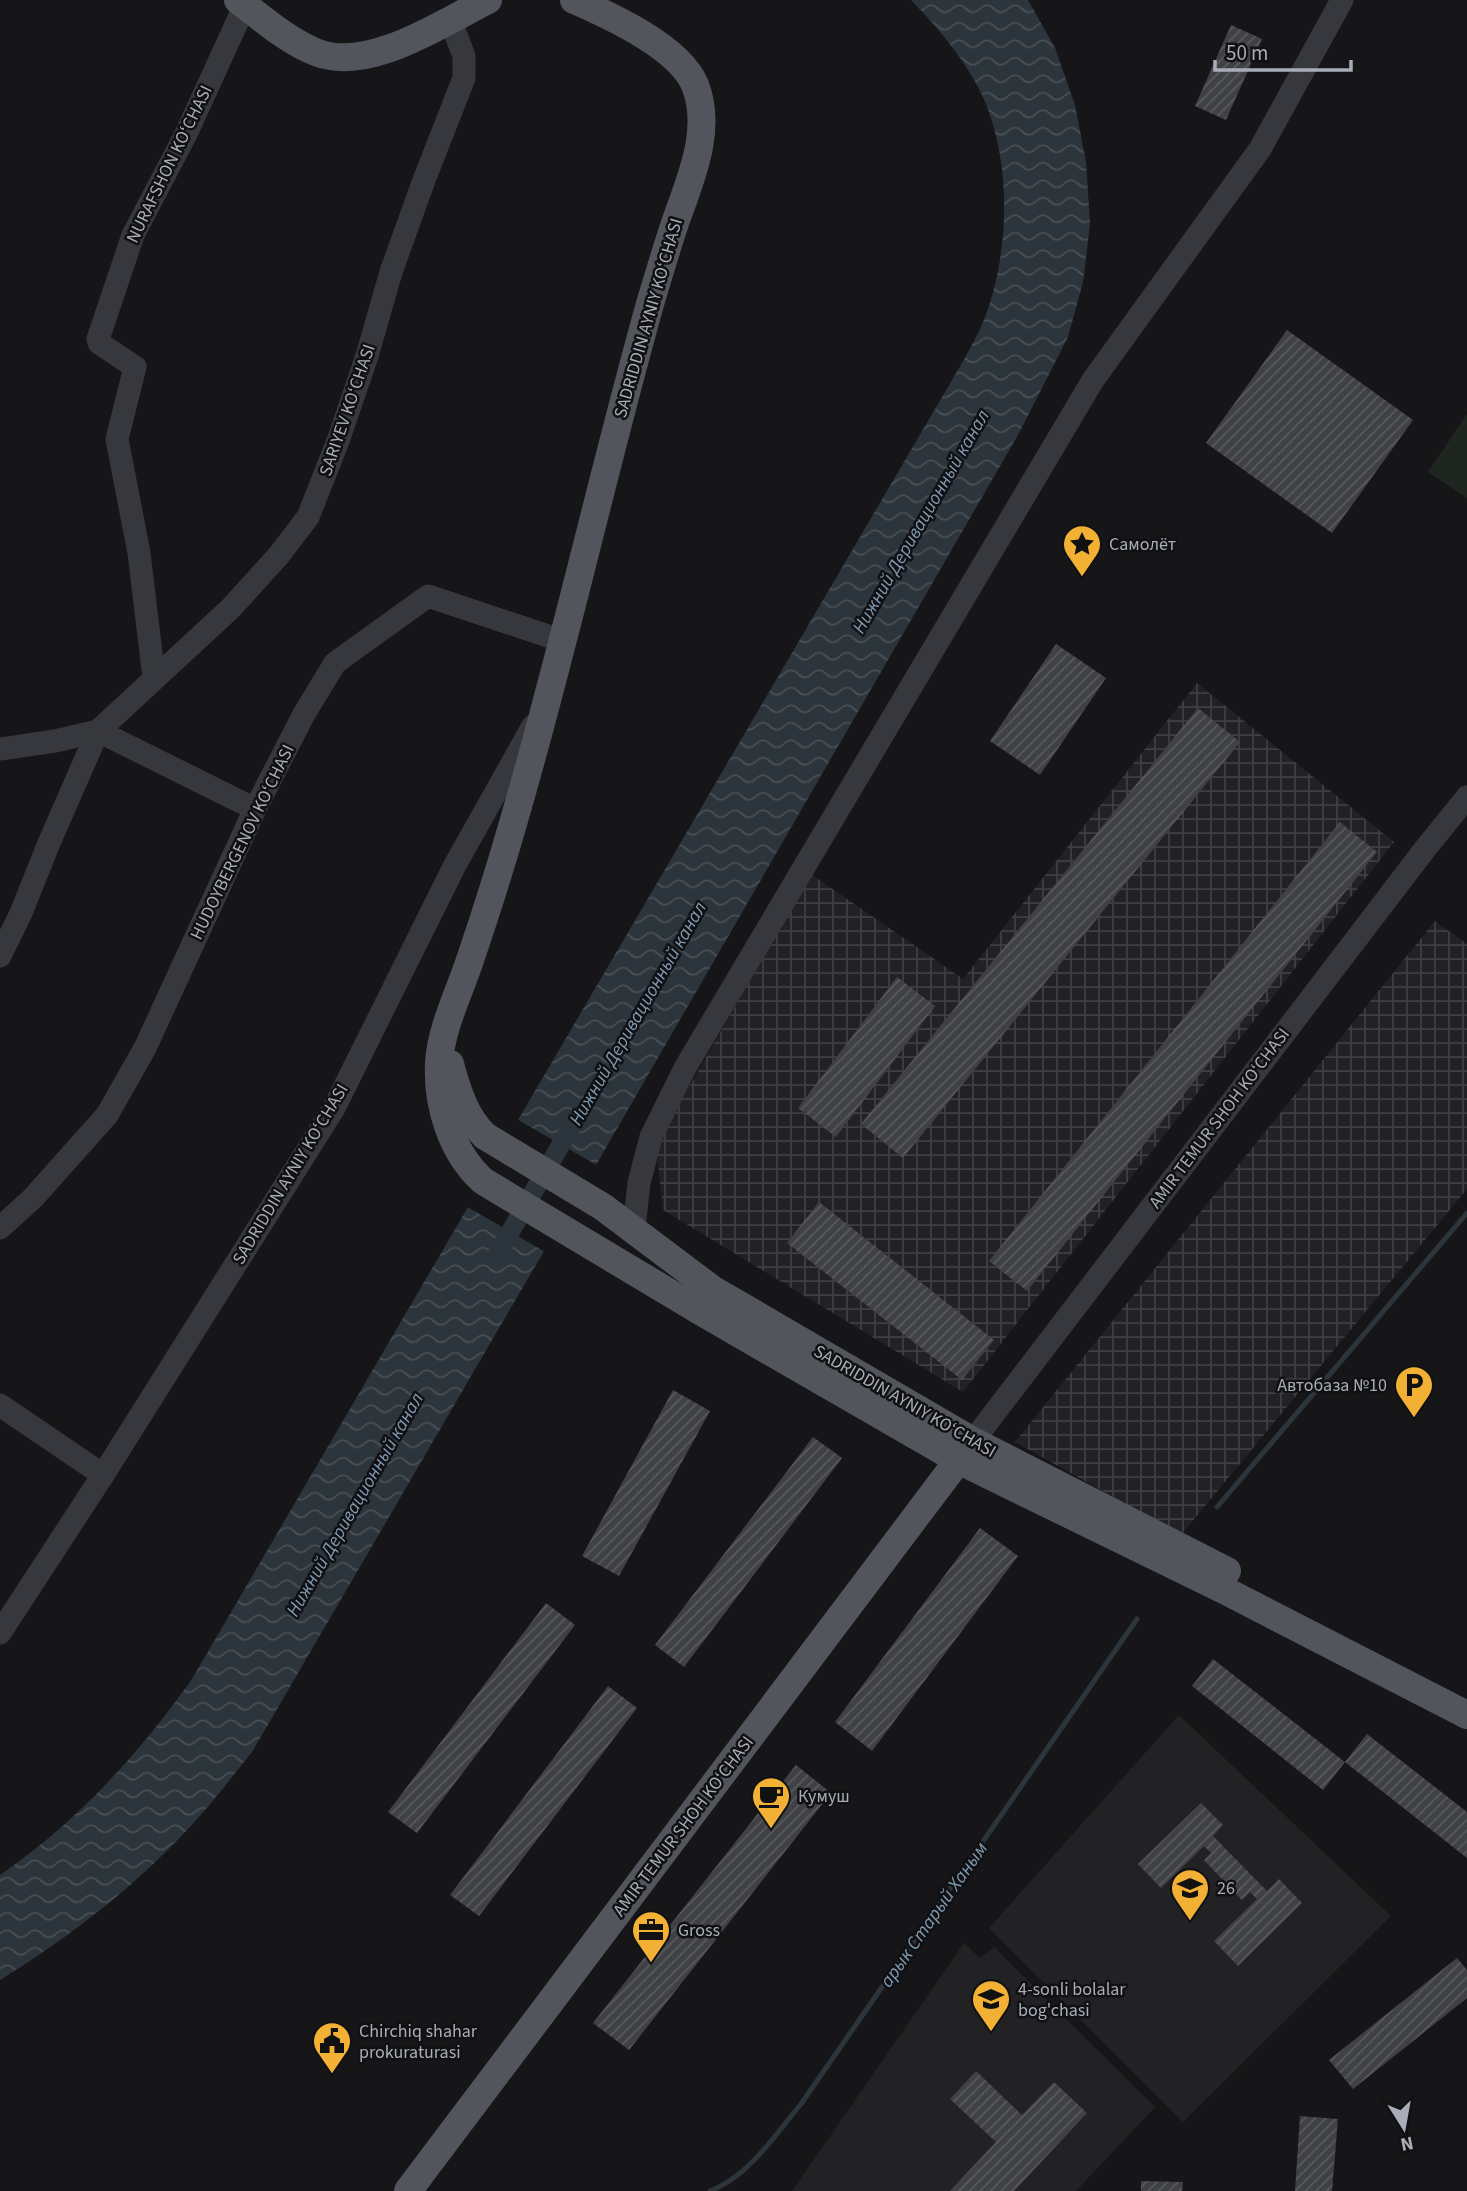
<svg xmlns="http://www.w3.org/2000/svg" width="1467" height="2191" font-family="'Source Sans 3',sans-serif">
  <defs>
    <pattern id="industrial-grid" width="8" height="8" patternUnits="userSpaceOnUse" patternTransform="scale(1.75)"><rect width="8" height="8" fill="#222225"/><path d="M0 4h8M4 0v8" fill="none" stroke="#3f3f43"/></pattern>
    <pattern id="water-waves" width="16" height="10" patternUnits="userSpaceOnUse" patternTransform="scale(1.75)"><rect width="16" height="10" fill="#2c353c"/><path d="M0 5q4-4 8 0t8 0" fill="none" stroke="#485056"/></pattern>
    <pattern id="building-hatch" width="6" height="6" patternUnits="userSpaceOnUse" patternTransform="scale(1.75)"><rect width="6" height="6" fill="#404145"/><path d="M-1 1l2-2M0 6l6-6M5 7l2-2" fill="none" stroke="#595a5e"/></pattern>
  </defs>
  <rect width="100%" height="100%" fill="#161618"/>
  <g fill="#222225">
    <path d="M1179,1715L1391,1916L1183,2122L989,1928Z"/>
    <path d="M964,1943L980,1958L994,1947L1155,2107L1076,2191H792Z"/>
  </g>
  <g fill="url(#industrial-grid)">
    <path d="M1197,683L1394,842L963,1392L663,1210L656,1145L811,874L963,979Z"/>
    <path d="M1435,921L1467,944V1189L1181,1535L1015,1442Z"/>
  </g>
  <path fill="#1e261f" d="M1467,414V498L1428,472Z"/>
  <g fill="url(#water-waves)">
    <path d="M911,0H1028L1055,48L1075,105L1086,162L1090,224L1083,282L1068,337L1018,435L596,1165L518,1120L962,363C970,349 978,334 984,320C1009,255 1012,170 986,104C970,65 940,30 911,0Z"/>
    <path d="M468,1207L544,1251L252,1752C234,1774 217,1797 198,1818C141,1882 73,1935 0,1980V1875C78,1821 137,1756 192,1679Z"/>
  </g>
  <g fill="#161618">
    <path d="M518,1120L596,1165L595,1168L517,1123Z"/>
    <path d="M469,1204L546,1248L544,1251L468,1207Z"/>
  </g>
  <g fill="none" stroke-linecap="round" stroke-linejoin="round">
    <g stroke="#2c353c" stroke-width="5">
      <path d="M1217,1507L1467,1213"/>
      <path d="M710,2191C748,2177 775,2135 801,2104L1137,1619"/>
    </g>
    <path stroke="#2c353c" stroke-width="19" d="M498,1253L574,1122"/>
  </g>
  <g fill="url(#building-hatch)">
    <path d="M1231,25L1262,39L1226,120L1195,106Z"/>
    <path d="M1287,330L1413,420L1332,533L1206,443Z"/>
    <path d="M1056,644L1106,678L1040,775L990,741Z"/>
    <path d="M1198,708L1240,742L903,1158L861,1124Z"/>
    <path d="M1340,822L1377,852L1027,1291L989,1261Z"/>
    <path d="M897,977L935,1006L836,1137L798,1108Z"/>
    <path d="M819,1202L994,1340L962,1380L787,1243Z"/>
    <path d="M673,1390L710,1411L619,1576L582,1556Z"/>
    <path d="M813,1437L842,1458L684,1667L655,1645Z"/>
    <path d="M980,1528L1018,1556L872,1751L835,1722Z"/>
    <path d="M546,1603L575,1625L417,1833L388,1812Z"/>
    <path d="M1213,1659L1345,1762L1367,1734L1467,1812V1858L1345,1762L1323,1790L1192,1686Z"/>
    <path d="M608,1686L637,1708L479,1916L450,1895Z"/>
    <path d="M796,1765L831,1793L629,2050L593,2023Z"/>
    <path d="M1201,1803L1223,1825L1213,1836L1267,1891L1279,1879L1302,1903L1238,1966L1214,1941L1257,1899L1250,1892L1242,1900L1204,1860L1211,1853L1204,1846L1161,1888L1138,1864Z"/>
    <path d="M1457,1958L1467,1970V1998L1353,2089L1329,2060Z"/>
    <path d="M976,2071L1022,2115L1054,2082L1087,2113L1014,2191H950L996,2142L950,2099Z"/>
    <path d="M1300,2116L1338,2119L1332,2191H1295Z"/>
    <path d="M1141,2181L1183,2182L1182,2191H1141Z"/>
  </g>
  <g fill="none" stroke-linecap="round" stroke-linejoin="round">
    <g stroke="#37383d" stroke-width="23">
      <path d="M154,678L139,553L117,439L135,367L99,343L98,339L133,235L186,134L245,5"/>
      <path d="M0,749L55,741L98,731L255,809"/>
      <path d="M0,956L21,913L49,843L98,731L231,608L279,555L308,517L338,441L367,356L391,272L424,180L464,78V56L450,19"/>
      <path d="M0,1228L33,1198L107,1115L145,1048L255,809L304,714L335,663L428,596L563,641"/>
      <path d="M634,1228L639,1183L651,1137L685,1068L1093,380L1260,149L1342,0"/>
      <path d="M0,1405L103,1475"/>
      <path d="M973,1441L1425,849L1467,797"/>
      <path d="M0,1633L103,1475L334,1108L455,865L533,726"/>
    </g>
    <g stroke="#53555c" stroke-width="28">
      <path d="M238,0C263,19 289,42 318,53C370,72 442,23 488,0"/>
      <path d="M574,0C611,16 679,47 695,85C713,130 690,180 675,223C666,250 658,277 650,304C602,475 564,649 514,820C500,869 485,916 469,963C458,995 441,1029 439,1063C437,1105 451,1152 483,1181L700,1311L958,1460L1226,1591L1467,1715"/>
      <path d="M450,1064C457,1090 465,1117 485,1136L603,1207L712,1289L973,1441L1227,1571"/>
      <path d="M408,2191L969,1446"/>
    </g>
  </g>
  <defs>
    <symbol id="sight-pin" viewBox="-11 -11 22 30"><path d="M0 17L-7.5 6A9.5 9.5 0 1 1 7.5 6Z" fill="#f2b134" stroke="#111113"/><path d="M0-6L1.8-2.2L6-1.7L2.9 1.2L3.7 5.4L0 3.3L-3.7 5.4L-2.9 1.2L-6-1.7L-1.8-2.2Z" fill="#111"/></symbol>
    <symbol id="parking-pin" viewBox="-11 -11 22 30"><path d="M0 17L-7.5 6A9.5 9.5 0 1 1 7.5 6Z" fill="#f2b134" stroke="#111113"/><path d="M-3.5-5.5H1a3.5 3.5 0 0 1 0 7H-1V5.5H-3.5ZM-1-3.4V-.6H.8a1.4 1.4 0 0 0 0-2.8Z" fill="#111"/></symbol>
    <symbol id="cafe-pin" viewBox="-11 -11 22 30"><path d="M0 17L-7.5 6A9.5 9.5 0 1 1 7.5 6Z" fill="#f2b134" stroke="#111113"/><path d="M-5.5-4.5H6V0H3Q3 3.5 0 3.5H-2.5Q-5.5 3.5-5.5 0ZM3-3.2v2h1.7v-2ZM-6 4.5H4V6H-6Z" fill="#111"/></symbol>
    <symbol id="school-pin" viewBox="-11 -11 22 30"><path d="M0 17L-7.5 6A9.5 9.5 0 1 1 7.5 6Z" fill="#f2b134" stroke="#111113"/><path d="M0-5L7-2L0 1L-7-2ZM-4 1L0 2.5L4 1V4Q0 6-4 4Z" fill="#111"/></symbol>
    <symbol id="office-pin" viewBox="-11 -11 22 30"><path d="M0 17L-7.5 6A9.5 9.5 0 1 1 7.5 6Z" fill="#f2b134" stroke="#111113"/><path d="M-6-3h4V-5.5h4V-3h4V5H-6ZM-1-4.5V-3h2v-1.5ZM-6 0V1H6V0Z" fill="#111"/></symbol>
    <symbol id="civic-pin" viewBox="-11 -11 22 30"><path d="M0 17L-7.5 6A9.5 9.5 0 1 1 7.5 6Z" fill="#f2b134" stroke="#111113"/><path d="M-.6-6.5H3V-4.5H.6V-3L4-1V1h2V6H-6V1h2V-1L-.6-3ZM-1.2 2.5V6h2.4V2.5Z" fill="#111"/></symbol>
  </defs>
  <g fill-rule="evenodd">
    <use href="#sight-pin" x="1060" y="522" width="44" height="60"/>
    <use href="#parking-pin" x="1392" y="1363" width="44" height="60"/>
    <use href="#cafe-pin" x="749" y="1774" width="44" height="60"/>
    <use href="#school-pin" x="1168" y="1866" width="44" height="60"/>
    <use href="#office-pin" x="629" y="1908" width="44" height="60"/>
    <use href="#school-pin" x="969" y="1977" width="44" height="60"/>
    <use href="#civic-pin" x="310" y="2019" width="44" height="60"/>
  </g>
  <g text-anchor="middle" stroke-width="5" stroke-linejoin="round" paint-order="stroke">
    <g font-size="18" fill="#a8adb8" stroke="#111113">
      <text transform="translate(169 164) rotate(-64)" y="6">NURAFSHON KO‘CHASI</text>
      <text transform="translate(648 318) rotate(-74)" y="6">SADRIDDIN AYNIY KO‘CHASI</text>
      <text transform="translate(347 410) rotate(-71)" y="6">SARIYEV KO‘CHASI</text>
      <text transform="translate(242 842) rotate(-64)" y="6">HUDOYBERGENOV KO‘CHASI</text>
      <text transform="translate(1219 1118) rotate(-53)" y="6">AMIR TEMUR SHOH KO‘CHASI</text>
      <text transform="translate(290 1174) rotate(-59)" y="6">SADRIDDIN AYNIY KO‘CHASI</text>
      <text transform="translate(905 1401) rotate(30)" y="6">SADRIDDIN AYNIY KO‘CHASI</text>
      <text transform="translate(683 1826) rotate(-53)" y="6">AMIR TEMUR SHOH KO‘CHASI</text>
    </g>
    <g font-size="18" fill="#a8adb8" stroke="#111113" text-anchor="start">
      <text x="1109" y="550">Самолёт</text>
      <text x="1387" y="1391" text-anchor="end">Автобаза №10</text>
      <text x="798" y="1802">Кумуш</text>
      <text x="1217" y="1894">26</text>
      <text x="678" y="1936">Gross</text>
      <text x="1018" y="1995">4-sonli bolalar<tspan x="1018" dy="21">bog'chasi</tspan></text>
      <text x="359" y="2037">Chirchiq shahar<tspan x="359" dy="21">prokuraturasi</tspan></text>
    </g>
    <g font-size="19" font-style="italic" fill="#7f9bb3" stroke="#111113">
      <text transform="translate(920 521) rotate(-60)" y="7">Нижний Деривационный канал</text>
      <text transform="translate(637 1013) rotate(-60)" y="7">Нижний Деривационный канал</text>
      <text transform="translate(354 1504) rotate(-60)" y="7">Нижний Деривационный канал</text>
      <text transform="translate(933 1914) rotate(-55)" y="7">арык Старый Ханым</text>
    </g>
  </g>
  <g transform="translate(1404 2128) rotate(169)" stroke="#111113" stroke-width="5" paint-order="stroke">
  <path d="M0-5L12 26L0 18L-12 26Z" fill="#a8adb8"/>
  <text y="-10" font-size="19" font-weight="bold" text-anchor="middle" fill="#a8adb8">N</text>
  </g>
  <path d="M1215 60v10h136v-10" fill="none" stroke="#a8adb8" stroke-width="3.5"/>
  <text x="1226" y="60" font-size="21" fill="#a8adb8" stroke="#111113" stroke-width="5" paint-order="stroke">50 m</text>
</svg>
